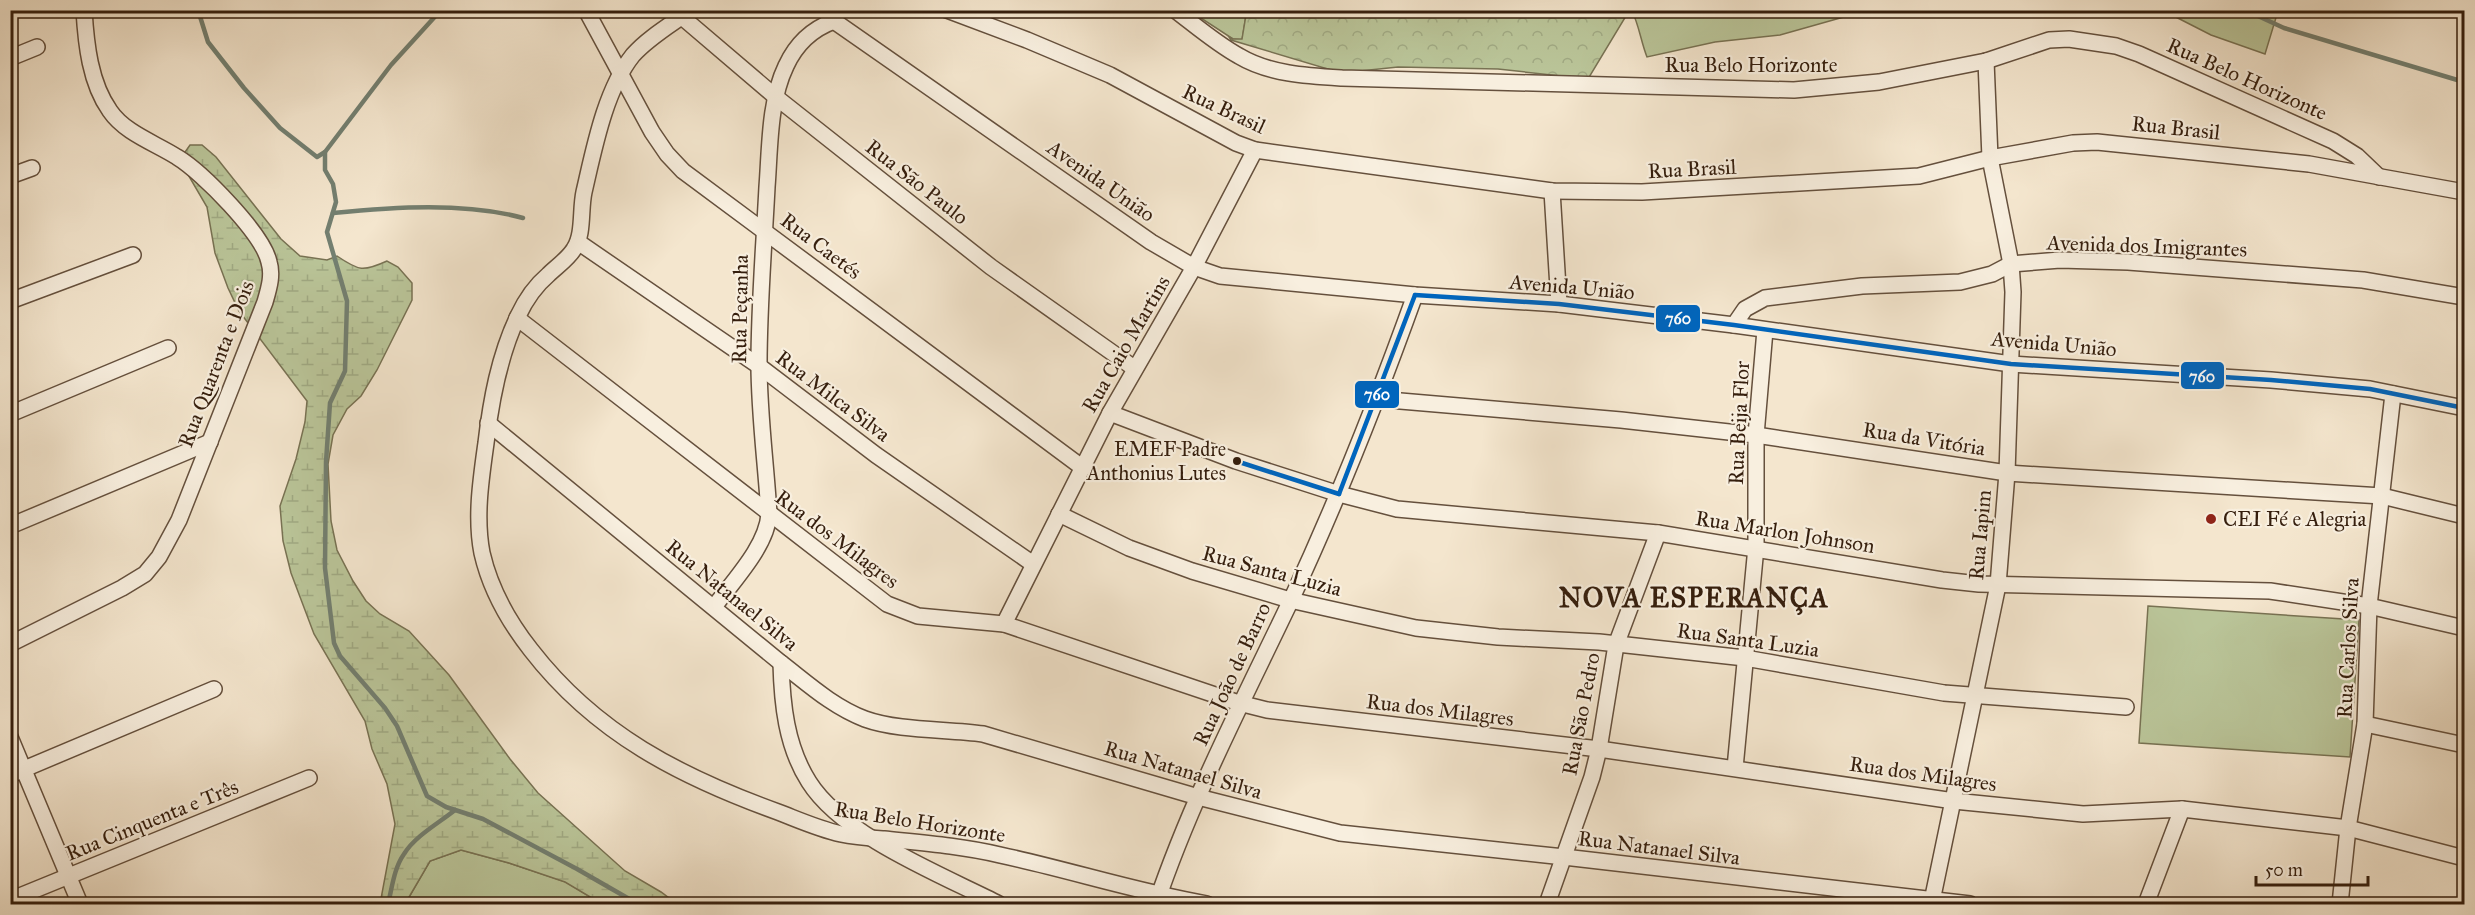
<svg xmlns="http://www.w3.org/2000/svg" width="2475" height="915" font-family="'IM FELL Great Primer',serif">
  <defs>
    <pattern id="forest-crowns" width="20" height="18" patternUnits="userSpaceOnUse" patternTransform="scale(1.5)"><rect width="20" height="18" fill="#bac599"/><path d="M2 6a3 3 0 1 1 6 0M12 15a3 3 0 1 1 6 0" fill="none" stroke="#a0a983"/></pattern>
    <pattern id="wetland-marsh" width="20" height="14" patternUnits="userSpaceOnUse" patternTransform="scale(1.5)"><rect width="20" height="14" fill="#bac599"/><path d="M1 5h8M5 5V1M11 12h8M15 12V8" fill="none" stroke="#a0a983"/></pattern>
  </defs>
  <rect width="100%" height="100%" fill="#f4e6ce"/>
  <filter id="stains"><feTurbulence type="fractalNoise" baseFrequency=".00333" numOctaves="4"/><feColorMatrix values="0 0 0 0 .2 0 0 0 0 .09 0 0 0 0 .02 0 0 0 .5 -.17"/></filter>
  <radialGradient id="worn" r=".72"><stop offset=".6" stop-color="#630" stop-opacity="0"/><stop offset="1" stop-color="#630" stop-opacity=".3"/></radialGradient>
  <g fill="#bac599" stroke="#787253" stroke-width="1.5">
    <path d="M1190,11H1245L1246,15L1242,40L1233,39Z"/>
    <path d="M1632,11H1865L1780,35L1715,42L1647,57C1641,42 1639,25 1632,11Z"/>
    <path d="M2164,11H2278L2265,54L2211,35Z"/>
    <path d="M2148,606L2359,620L2350,757L2139,743Z"/>
    <path d="M461,850L509,863L566,882L602,904H405L430,861Z"/>
  </g>
  <path fill="url(#forest-crowns)" stroke="#787253" stroke-width="1.5" d="M1245,11H1629L1588,79L1498,69L1398,67L1341,73L1231,40L1229,37L1233,39H1242L1246,15Z"/>
  <path fill="url(#wetland-marsh)" stroke="#787253" stroke-width="1.5" d="M190,145H202L216,157L281,239L300,256L327,260L337,256C359,271 363,272 387,261L398,267L412,283V300L377,370L361,396L347,409L333,435L328,464L331,521L337,550L353,581L366,601L380,614L409,631L449,675L510,759L538,793L625,871L661,892L677,904H602L565,882L509,863L461,850L430,861L405,904H380L395,824L387,784L372,749L365,721L314,634L291,573L283,541L280,506L296,459L305,422L307,401L239,311L228,288L215,253L207,207L183,166V155Z"/>
  <g fill="none" stroke-linecap="round" stroke-linejoin="round">
    <g stroke="#737f70" stroke-width="4.5">
      <path d="M198,10L208,42L244,88L280,128L317,157L325,152L391,65L441,10"/>
      <path d="M2245,10L2284,28L2464,82"/>
      <path d="M325,152V170L333,184L336,202L327,232L347,301L345,371L330,403L326,462L325,568L334,643L340,656L385,708L397,726L427,796L446,807L483,819L577,869L638,904"/>
      <path d="M333,213C393,207 465,202 523,218"/>
      <path d="M388,904C392,888 394,868 404,854C415,836 439,823 455,810"/>
    </g>
    <defs>
      <g id="minor">
        <path d="M586,10L652,132L667,154L683,171L1083,468"/>
        <path d="M691,10C672,24 649,37 633,55C605,90 594,149 584,192C580,210 584,234 574,249C568,259 556,267 548,275C535,286 525,301 518,316C499,356 491,400 486,443C481,479 475,517 482,553C490,588 509,622 531,650C596,734 681,777 778,812C799,820 819,829 841,834C855,837 870,838 884,839C923,843 962,846 1000,855C1070,870 1137,892 1207,904"/>
        <path d="M824,10L834,21L1151,242L1194,267L1220,276L1415,295L1559,304L1734,325L2011,364L2271,380L2370,389L2464,408"/>
        <path d="M947,10L1027,40L1110,75L1236,143L1255,150L1552,191L1642,192L1919,176L1990,158L2073,143L2097,142L2309,164L2464,192"/>
        <path d="M1175,10C1196,26 1217,44 1239,56C1269,74 1307,76 1342,78L1794,90L1879,82L1986,61L2049,40L2069,39L2116,46L2139,54L2333,141L2357,156L2379,177"/>
        <path d="M682,17L777,98L991,267L1134,368"/>
        <path d="M10,58L37,47"/>
        <path d="M10,176L32,168"/>
        <path d="M1552,191L1559,304"/>
        <path d="M578,242L759,366L876,455L1033,564"/>
        <path d="M10,301L133,255"/>
        <path d="M517,318L887,604L918,616L1004,624L1239,703L1267,710L1599,749L1954,801L2083,814L2182,809L2348,828L2464,858"/>
        <path d="M1734,325L1745,309L1765,298L1862,286L1960,282L1992,274L2011,264L2060,260L2128,262L2363,280L2464,297"/>
        <path d="M1377,399L1621,420L1756,435L2007,473L2382,496L2464,516"/>
        <path d="M1110,413L1236,461L1339,494L1397,509L1658,533L1942,580L1979,584L2270,591L2369,606L2464,628"/>
        <path d="M10,414L168,348"/>
        <path d="M488,423L781,663C807,683 833,707 865,719C898,731 947,729 983,734L1198,797L1340,833L1564,857L1970,904"/>
        <path d="M1059,514L1129,548L1192,571L1290,600L1416,628L1498,637L1599,642L1745,658L1944,693L2126,707"/>
        <path d="M10,526L210,442"/>
        <path d="M714,607C733,581 767,546 769,514C766,464 759,414 759,364C759,305 764,246 767,187C770,148 769,101 786,66C796,44 812,29 834,21"/>
        <path d="M1004,624L1110,413L1194,267L1255,150"/>
        <path d="M10,644L122,588L145,574L159,557L179,520L265,302C269,288 273,275 269,262C263,234 202,172 177,157C155,143 125,133 110,111C90,83 86,44 84,10"/>
        <path d="M781,663C782,703 786,746 809,782C843,836 942,875 999,904"/>
        <path d="M2365,724L2464,745"/>
        <path d="M10,737L80,904"/>
        <path d="M1735,768L1756,547V435L1765,330"/>
        <path d="M10,775L214,689"/>
        <path d="M10,900L309,778"/>
        <path d="M1932,901L1998,585L2007,473L2013,292L2011,264L1990,158L1986,61"/>
        <path d="M1156,904C1192,798 1244,699 1292,598C1338,499 1378,398 1415,295"/>
        <path d="M1547,904L1592,777L1599,749L1616,645L1658,533"/>
        <path d="M2146,904L2182,809"/>
        <path d="M2340,904L2348,828L2365,724L2369,606L2393,394"/>
      </g>
    </defs>
    <use href="#minor" stroke="#65503d" stroke-width="18"/>
    <use href="#minor" stroke="#f8efdf" stroke-width="15"/>
    <defs>
      <g id="bus-1">
        <path d="M1415,295L1559,304L1734,325L2011,364L2271,380L2370,389L2464,408"/>
        <path d="M1236,461L1339,494"/>
        <path d="M1339,494L1415,295"/>
      </g>
    </defs>
    <use href="#bus-1" stroke="#f8efdf" stroke-width="9"/>
    <use href="#bus-1" stroke="#0065bd" stroke-width="4.5"/>
  </g>
  <circle fill="#351e0d" stroke="#f8efdf" stroke-width="2" cx="1237" cy="461" r="5"/>
  <circle fill="#8f2418" stroke="#f8efdf" stroke-width="2" cx="2211" cy="519" r="6"/>
  <g text-anchor="middle" stroke-width="4.5" stroke-linejoin="round" paint-order="stroke">
    <g font-size="20" fill="#351e0d" stroke="#f8efdf" text-anchor="end">
      <text x="1226" y="456">EMEF Padre<tspan x="1226" dy="24">Anthonius Lutes</tspan></text>
    </g>
    <g font-size="21" fill="#351e0d" stroke="#f8efdf">
      <text x="1751" y="72">Rua Belo Horizonte</text>
      <text transform="translate(2247 79) rotate(24)" y="7">Rua Belo Horizonte</text>
      <text transform="translate(1224 109) rotate(25)" y="7">Rua Brasil</text>
      <text transform="translate(2176 128) rotate(6)" y="7">Rua Brasil</text>
      <text transform="translate(1692 169) rotate(-3)" y="7">Rua Brasil</text>
      <text transform="translate(1101 181) rotate(35)" y="7">Avenida União</text>
      <text transform="translate(917 182) rotate(38)" y="7">Rua São Paulo</text>
      <text transform="translate(821 246) rotate(37)" y="7">Rua Caetés</text>
      <text transform="translate(2147 246) rotate(2)" y="7">Avenida dos Imigrantes</text>
      <text transform="translate(1572 287) rotate(5)" y="7">Avenida União</text>
      <text transform="translate(740 309) rotate(-89)" y="7">Rua Peçanha</text>
      <text transform="translate(1126 344) rotate(-60)" y="7">Rua Caio Martins</text>
      <text transform="translate(2054 344) rotate(5)" y="7">Avenida União</text>
      <text transform="translate(216 364) rotate(-69)" y="7">Rua Quarenta e Dois</text>
      <text transform="translate(833 396) rotate(37)" y="7">Rua Milca Silva</text>
      <text transform="translate(1739 423) rotate(-87)" y="7">Rua Beija Flor</text>
      <text transform="translate(1924 439) rotate(9)" y="7">Rua da Vitória</text>
      <text transform="translate(1785 532) rotate(9)" y="7">Rua Marlon Johnson</text>
      <text transform="translate(1980 535) rotate(-85)" y="7">Rua Iapim</text>
      <text transform="translate(837 539) rotate(37)" y="7">Rua dos Milagres</text>
      <text transform="translate(1272 571) rotate(15)" y="7">Rua Santa Luzia</text>
      <text transform="translate(732 595) rotate(39)" y="7">Rua Natanael Silva</text>
      <text transform="translate(1748 640) rotate(8)" y="7">Rua Santa Luzia</text>
      <text transform="translate(2348 648) rotate(-87)" y="7">Rua Carlos Silva</text>
      <text transform="translate(1232 674) rotate(-65)" y="7">Rua João de Barro</text>
      <text transform="translate(1440 710) rotate(7)" y="7">Rua dos Milagres</text>
      <text transform="translate(1581 714) rotate(-79)" y="7">Rua São Pedro</text>
      <text transform="translate(1183 770) rotate(16)" y="7">Rua Natanael Silva</text>
      <text transform="translate(1923 774) rotate(8)" y="7">Rua dos Milagres</text>
      <text transform="translate(152 820) rotate(-22)" y="7">Rua Cinquenta e Três</text>
      <text transform="translate(920 822) rotate(9)" y="7">Rua Belo Horizonte</text>
      <text transform="translate(1659 848) rotate(7)" y="7">Rua Natanael Silva</text>
    </g>
    <g font-size="21" fill="#351e0d" stroke="#f8efdf" text-anchor="start">
      <text x="2223" y="526">CEI Fé e Alegria</text>
    </g>
    <g font-size="27" font-weight="bold" letter-spacing="1.5" fill="#351e0d" stroke="#f8efdf">
      <text x="1694" y="607">NOVA ESPERANÇA</text>
    </g>
  </g>
  <g stroke="#f8efdf" stroke-width="2">
    <rect x="1655" y="304" width="46" height="29" rx="6" fill="#0065bd"/>
    <rect x="2180" y="361" width="45" height="29" rx="6" fill="#0065bd"/>
    <rect x="1354" y="380" width="46" height="29" rx="6" fill="#0065bd"/>
  </g>
  <g font-size="16" text-anchor="middle" font-weight="bold" fill="#fff">
    <text x="1678" y="324">760</text>
    <text x="2202" y="382">760</text>
    <text x="1377" y="400">760</text>
  </g>
  <rect width="2475" height="915" fill="none" stroke="#f4e6ce" stroke-width="36"/>
  <rect x="12" y="12" width="2451" height="891" fill="none" stroke="#351e0d" stroke-width="3"/>
  <rect x="18" y="18" width="2439" height="879" fill="none" stroke="#351e0d" stroke-width="1.5"/>
  <path d="M2256 876v9h112v-9" fill="none" stroke="#351e0d" stroke-width="3"/>
  <text x="2265" y="876" font-size="18" fill="#351e0d" stroke="#f8efdf" stroke-width="4.5" paint-order="stroke">50 m</text>
  <rect width="100%" height="100%" filter="url(#stains)"/>
  <rect width="100%" height="100%" fill="url(#worn)"/>
</svg>
